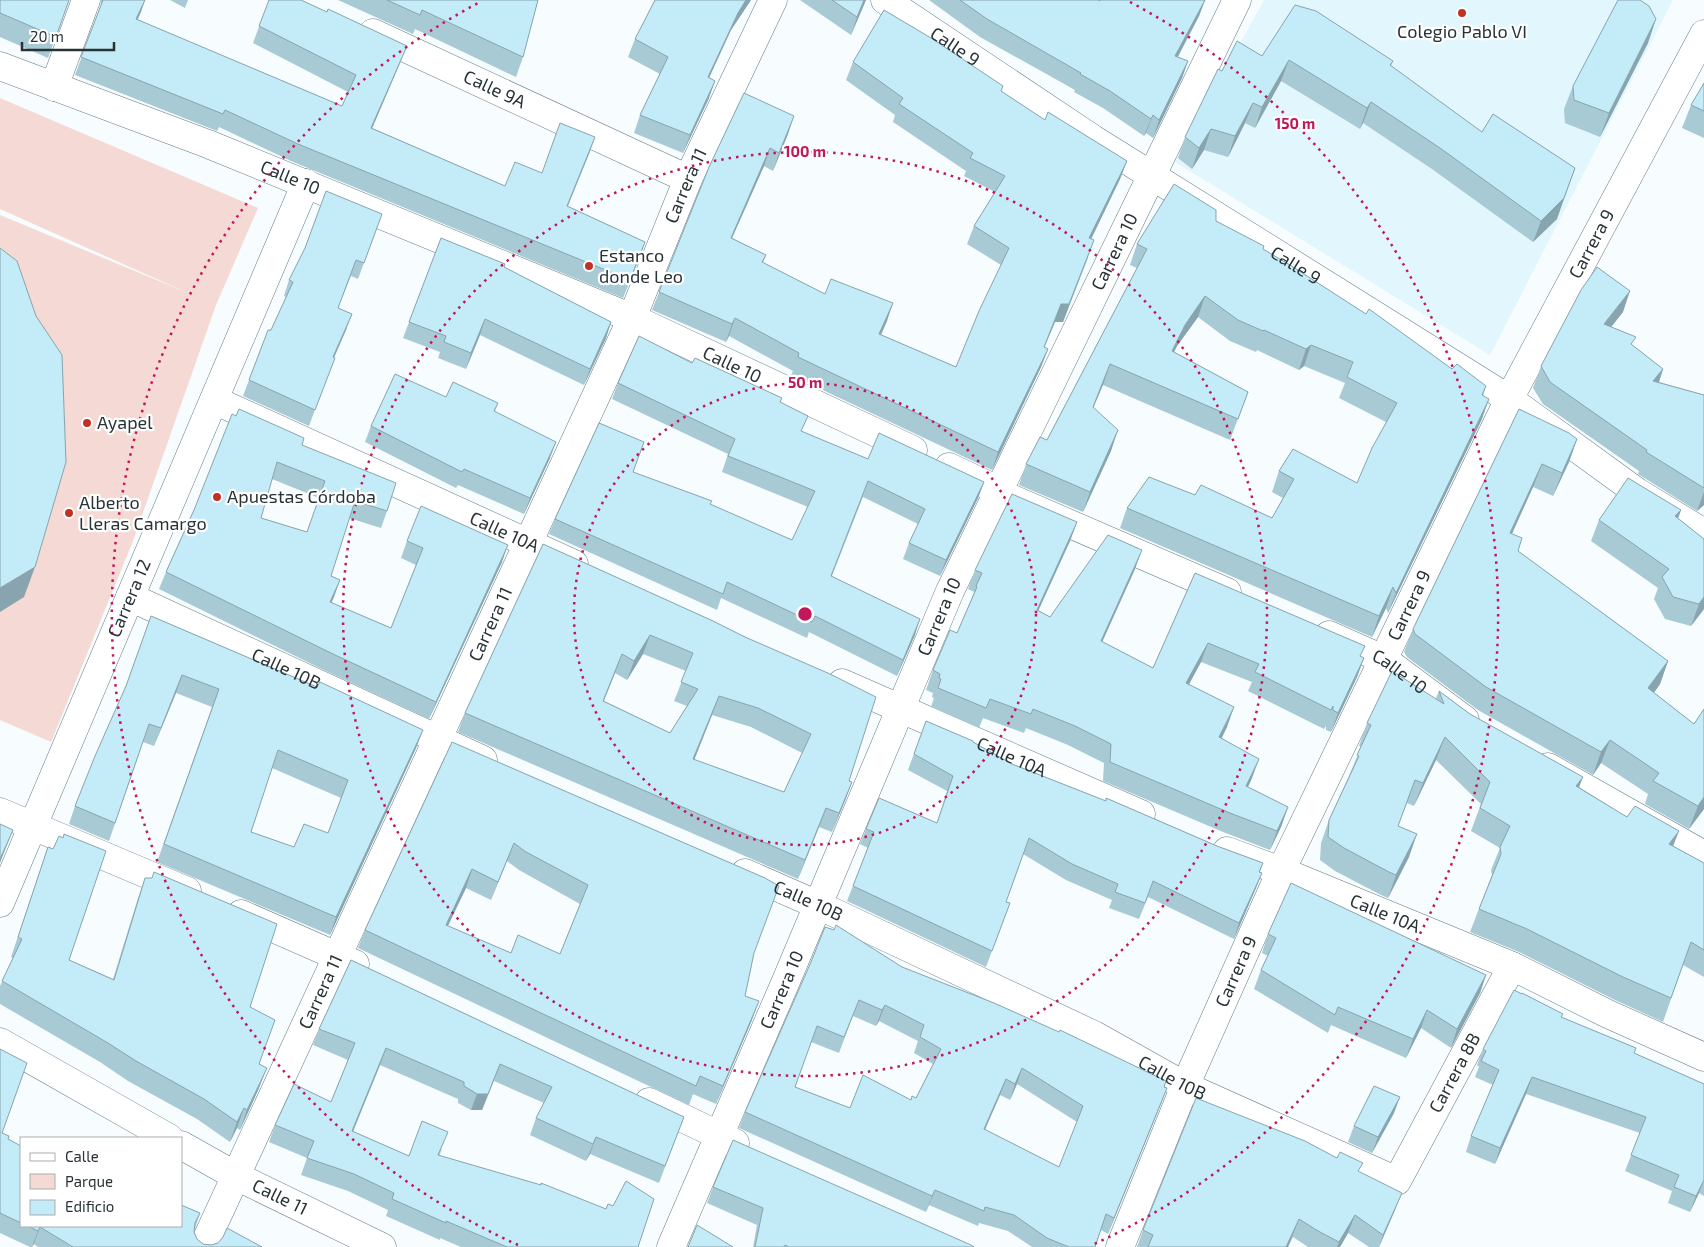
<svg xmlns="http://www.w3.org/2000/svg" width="1704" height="1247" font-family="'Exo 2',sans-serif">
  <rect width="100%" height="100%" fill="#f7fcfe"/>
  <path fill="#e1f6fd" d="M1264,0H1673L1490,355L1175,162Z"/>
  <path fill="#f5d9d4" d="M0,98L258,208L216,305L133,541L51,742L0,720V215L188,293L0,209Z"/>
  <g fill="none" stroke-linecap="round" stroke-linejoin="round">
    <defs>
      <g id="street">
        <path id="s1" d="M885,0L1093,139L1509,399L1637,492L1704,533"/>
        <path id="s2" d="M373,33L688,179"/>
        <path id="s3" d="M0,66L208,144L632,318L913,450"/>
        <path d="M54,87L86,0"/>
        <path id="s4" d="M214,400L574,564"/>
        <path d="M949,467L1000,491L1010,498L1227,592"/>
        <path id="s5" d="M130,597L483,760"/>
        <path id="s6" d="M1329,635L1383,659L1465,720"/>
        <path id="s7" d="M842,683L1141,814"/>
        <path d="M1548,767L1704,855"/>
        <path d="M0,812L187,891"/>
        <path id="s8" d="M1227,851L1281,871L1512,966L1608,1014L1704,1057"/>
        <path id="s9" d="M745,873L818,905L1094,1035L1185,1086L1397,1181L1512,966"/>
        <path id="s10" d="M0,903L306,183"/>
        <path d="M241,914L355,964"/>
        <path d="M0,1042L169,1138"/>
        <path d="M649,1102L735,1143"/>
        <path id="s11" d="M181,1145L236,1176L382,1247"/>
        <path id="s12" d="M203,1247L632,318L688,179L773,0"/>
        <path id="s13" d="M671,1247L786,981L950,591L1237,0"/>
        <path id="s14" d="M1120,1247L1185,1086L1281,871L1509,399L1704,34"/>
      </g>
    </defs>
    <use href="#street" stroke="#657d85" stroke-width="29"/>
    <use href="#street" stroke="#fff" stroke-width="28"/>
  </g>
  <g fill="#a8cad5" fill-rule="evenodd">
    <path d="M0,0H69L48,58L0,37Z"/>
    <path d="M100,0H145L137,20L342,106L348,92L253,43L269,0L400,63L372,128L505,186L542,173L595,137L567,206L645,242L623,298L291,161L219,127L217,131L75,75L101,5Z"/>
    <path d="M170,0H188L185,8Z"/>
    <path d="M338,0H538L523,57L516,77L415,29L413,34Z"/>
    <path d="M655,0H751L731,30L709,78V98L683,153L634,133L640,115L660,74L628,57L635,39Z"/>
    <path d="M800,0H866L851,35Z"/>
    <path d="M929,0H1098L1100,1L1205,0L1199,16L1178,57L1188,61L1182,78L1153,138L1146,133L1144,136L1103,108L1074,92L1075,90L980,37Z"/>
    <path d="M1648,43L1600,137L1565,123L1564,109L1573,86Z"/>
    <path d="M1262,56L1393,61L1391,66L1557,219L1533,242L1432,169L1363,123L1360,129L1281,81L1255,128L1245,123L1228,157L1204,150L1192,169L1178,158L1185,137L1222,71Z"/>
    <path d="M853,62L1001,91L1045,120L1127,161L1120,179L1091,239L1088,258L1063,322H1055L1044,347L1048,349L1041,367L992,470L791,375L793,371L729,336L726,342L652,310L709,167L788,134L773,171L764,166L732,238L766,255L763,263L825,294L887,321L881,335L956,367L1001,265L967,244L974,226L995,192L964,176L966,171L893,122L895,115L846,80Z"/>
    <path d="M1704,83V138L1682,128L1691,105Z"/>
    <path d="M382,214L358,279L351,276L338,308L346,330L334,358L309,426L243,396L268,330H271L286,297L284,296L289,280Z"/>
    <path d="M1216,221L1263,249L1452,369L1486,386L1483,396L1482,419L1388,613L1386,608L1372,637L1120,528L1127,508L1195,495L1272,518L1283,498L1272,492L1279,471L1357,483L1386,422L1339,398L1345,383L1304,366L1299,370L1257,350L1256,352L1230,341L1198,317L1177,346L1174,352L1248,392L1230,440L1103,385L1093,407L1111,451L1083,512L1019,485L1026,464L1047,440L1137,268L1130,265L1137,244Z"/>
    <path d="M441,238L504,267L611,322L606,338L584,385L480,335L466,369L438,358L440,352L403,338Z"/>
    <path d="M1623,312L1611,327L1633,346L1663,369L1659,382L1704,395V505L1697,511L1646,479L1638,474L1639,471L1543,404L1533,388L1541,366Z"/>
    <path d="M692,363L782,398L780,403L802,432L868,459L984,482L978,498L940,576L903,559L909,543L918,524L863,497L832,576L915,635L897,676L809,632L807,638L721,598L717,610L549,534L555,519L633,472L792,540L808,507L722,472L728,454L612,399L618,383Z"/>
    <path d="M446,397L498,403L495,411L550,458L524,514L458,485L456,488L365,442L371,426Z"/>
    <path d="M1519,409L1577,439L1569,462L1553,496L1533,487L1512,533L1518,551L1668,661L1660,684L1654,693L1694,724L1704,709V809L1689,829L1645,804L1648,794L1601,763L1593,775L1478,710L1407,657L1404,652L1413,629Z"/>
    <path d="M302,445L387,511L381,528L349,518L331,576L340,580L331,603L391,628L416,565L401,558L407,541L502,562L429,719L326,671L159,589L166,572L194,510ZM272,479L319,498L307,532L261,518Z"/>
    <path d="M1681,510L1678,518L1704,539V609L1691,626L1665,619L1654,599L1658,588L1591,541L1599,520Z"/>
    <path d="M1077,522L1070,541L1038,610L1050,617L1135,569L1102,642L1153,668L1195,573L1364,658L1357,677L1331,732L1326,730V726L1324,729L1248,691L1252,682L1201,662L1188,685L1227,727L1222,738L1252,778L1248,787L1288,807L1281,827L1270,850L1223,832L1103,781L1104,763L1068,745L1026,728L1024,733L983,718L979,728L931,707L934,698L932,697L933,693L926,690L933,670L957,633L969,605L974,592L968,589L975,570Z"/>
    <path d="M543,544L745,637L849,781L852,782L832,832L819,827L798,879L458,732L465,713ZM643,654L686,671L674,701L687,706L670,733L604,701L615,673L627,680ZM712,715L751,727L802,753L784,792L694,760Z"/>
    <path d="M151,616L317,687L423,730L416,748L330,935L157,862L212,707L176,693L154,746L143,742L109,841L69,824L75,806L126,686ZM272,768L341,798L328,833L294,847L251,832Z"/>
    <path d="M1439,691L1470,714L1579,787L1673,846L1704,863V977L1683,965L1663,1022L1615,1000L1519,952L1470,932L1492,875L1491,870L1500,848L1471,831L1481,804L1436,760L1414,806L1407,803L1398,826L1409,857L1388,898L1381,895L1335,871L1320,860L1321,843L1329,820L1349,776L1361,747L1359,746L1367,723L1436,698Z"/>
    <path d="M926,721L973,742L1012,764L1106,801V798L1217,846L1263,863L1260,872L1262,873L1256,888L1234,939L1148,897L1139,919L1109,908L1112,900L1066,880L1023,854L1006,902L1010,903L986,967L847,901L868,848L860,844L866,829L937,823L947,791L908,770Z"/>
    <path d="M452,742L754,954L745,996L752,1020L716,1104L693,1094L689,1105L358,948L365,930ZM507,861L519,870L580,904L560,954L511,953L448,926L466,888L491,900Z"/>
    <path d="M48,847L69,960L113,979L138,898L145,878L250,1007L259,1064V1088L240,1130L237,1128L230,1142L197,1119L128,1081L100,1062L0,1004V986L13,958L11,957Z"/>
    <path d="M1268,934L1486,975L1480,993L1451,1048L1421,1028L1406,1058L1331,1025L1328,1033L1254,989L1261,970L1268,956L1262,953Z"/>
    <path d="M351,960L684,1117L659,1183L590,1154L586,1161L530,1135L536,1118L544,1103L494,1081L482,1110H471L458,1103V1099L380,1065L353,1132L409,1156L442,1149L439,1156L638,1247H461L440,1238V1240L386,1216L388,1210L348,1191L301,1175L307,1158L269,1142L275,1125L331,1102L348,1060L313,1045L319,1029Z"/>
    <path d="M811,962L902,967L1167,1088L1108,1234L1101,1230L1095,1247H1032L1008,1231L979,1223L978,1226L929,1205L926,1212L739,1128L745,1112ZM853,1016L876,1026L879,1021L918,1041L914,1053L933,1064L916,1098L911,1100L850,1108L795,1087L811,1042L839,1053ZM1017,1084L1077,1122L1059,1167L985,1130L1000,1095L1010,1100Z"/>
    <path d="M1562,1018L1634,1053L1704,1084V1196L1699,1193L1690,1212L1668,1203L1672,1191L1625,1171L1640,1133L1526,1094L1495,1164L1466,1152L1471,1136L1493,1085L1475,1077L1479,1067L1477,1065L1483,1049Z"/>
    <path d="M0,1049L2,1133L8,1139L21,1146V1226H181L200,1213L194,1232L197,1239L203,1244L211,1245L262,1247H38L34,1244L32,1247H30L0,1233Z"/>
    <path d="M1394,1113L1372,1153L1348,1142L1354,1126Z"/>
    <path d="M1360,1172L1395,1210L1379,1247H1369L1348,1233L1340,1247H1308L1293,1237L1288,1247H1137L1143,1230Z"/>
    <path d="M713,1187L974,1247H753L757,1225L707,1203Z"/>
  </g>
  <g fill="#88a4ae">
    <path d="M145,0L141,12L130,36L136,19Z"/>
    <path d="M746,0H751L731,30L701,95L708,77L738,13Z"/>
    <path d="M864,0H866L851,35L857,17Z"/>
    <path d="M1205,0L1199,16L1169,73L1175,56Z"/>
    <path d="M1656,19L1648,43L1600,137L1609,113Z"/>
    <path d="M407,46L400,63L365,145L371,128Z"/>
    <path d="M1289,60L1281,81L1255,128L1262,107Z"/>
    <path d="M1188,61L1182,78L1153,138L1159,120Z"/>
    <path d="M715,81L709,98L683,153L690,135Z"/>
    <path d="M1371,102L1363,123L1360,129L1367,108Z"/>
    <path d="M1253,103L1245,123L1228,157L1235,136Z"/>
    <path d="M1153,115L1146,133L1144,136L1151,119Z"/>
    <path d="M794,116L788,134L773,171L779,153Z"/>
    <path d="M1211,129L1204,150L1192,169L1199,148Z"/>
    <path d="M595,137L589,154L561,223L567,206Z"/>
    <path d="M770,148L764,166L724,256L731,238Z"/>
    <path d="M1127,161L1120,179L1083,256L1089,238Z"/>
    <path d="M1575,168L1557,219L1533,242L1541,221Z"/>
    <path d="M1094,240L1063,322H1055L1037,365L1061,304Z"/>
    <path d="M645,242L639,259L623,298L630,280Z"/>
    <path d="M1630,291L1623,312L1596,346L1604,324Z"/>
    <path d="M1205,296L1198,317L1177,346L1164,372L1172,351L1185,325Z"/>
    <path d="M893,303L887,321L873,352L879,334Z"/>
    <path d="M352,314L346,330L327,373L333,357Z"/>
    <path d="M735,318L729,336L726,342L732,324Z"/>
    <path d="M485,319L480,335L466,369L471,353Z"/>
    <path d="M611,322L606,338L584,385L590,369Z"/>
    <path d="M1311,345L1304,366L1299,370L1306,349Z"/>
    <path d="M1048,349L1041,367L992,470L998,452Z"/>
    <path d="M1110,364L1103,385L1085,427L1093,407Z"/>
    <path d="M1663,369L1656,391L1653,381Z"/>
    <path d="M1489,399L1482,419L1388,613L1396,593Z"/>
    <path d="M1118,430L1111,451L1083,512L1090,492Z"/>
    <path d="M1577,439L1569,462L1553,496L1562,473Z"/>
    <path d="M556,442L550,458L524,514L530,498Z"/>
    <path d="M1542,464L1533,487L1502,556L1510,533Z"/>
    <path d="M984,482L978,498L940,576L946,560Z"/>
    <path d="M1704,492V505L1697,511Z"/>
    <path d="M1681,510L1673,532L1675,516Z"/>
    <path d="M1077,522L1070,541L1030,629L1037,610Z"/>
    <path d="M508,545L502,562L429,719L436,702Z"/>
    <path d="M1142,550L1135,569L1094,660L1101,641Z"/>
    <path d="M35,567L24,597L0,612V588Z"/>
    <path d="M340,580L334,597L324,619L330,602Z"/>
    <path d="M1393,587L1386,608L1372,637L1379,616Z"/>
    <path d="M1704,597V609L1691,626L1699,604Z"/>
    <path d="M920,619L915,635L897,676L903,660Z"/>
    <path d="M650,635L643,654L627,680L634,661Z"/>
    <path d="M1208,643L1201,662L1179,703L1186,683Z"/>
    <path d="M622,654L615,673L596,719L603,701Z"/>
    <path d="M1364,658L1357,677L1331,732L1338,713Z"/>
    <path d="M1668,661L1660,684L1640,712L1648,688Z"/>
    <path d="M182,675L176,693L154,746L161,728Z"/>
    <path d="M719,696L712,715L687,778L693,759Z"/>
    <path d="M1234,707L1227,727L1212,756L1219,737Z"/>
    <path d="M423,730L416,748L330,935L336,917Z"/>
    <path d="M1445,737L1436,760L1414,806L1423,783Z"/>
    <path d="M1610,740L1601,763L1593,775L1601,752Z"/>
    <path d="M1259,759L1252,778L1239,806L1246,786Z"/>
    <path d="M1583,777L1574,800L1576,786Z"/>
    <path d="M852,782L845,801L832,832L839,813Z"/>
    <path d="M1704,797V809L1689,829L1698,806Z"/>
    <path d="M1288,807L1281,827L1270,850L1277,831Z"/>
    <path d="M826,808L819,827L798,879L805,860Z"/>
    <path d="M13,830L5,850L0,863V859Z"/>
    <path d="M1679,831L1670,854L1669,844Z"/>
    <path d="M1417,834L1409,857L1388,898L1396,875Z"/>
    <path d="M514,843L507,861L491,900L498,882Z"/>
    <path d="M472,869L466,888L439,944L446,925Z"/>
    <path d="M1262,873L1256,888L1234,939L1239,923Z"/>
    <path d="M1486,975L1480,993L1451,1048L1457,1029Z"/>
    <path d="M759,1001L752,1020L716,1104L723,1086Z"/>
    <path d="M885,1005L879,1021L876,1026L882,1010Z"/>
    <path d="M1427,1010L1421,1028L1406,1058L1413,1039Z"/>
    <path d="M386,1048L380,1065L346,1148L352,1131Z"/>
    <path d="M500,1064L482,1110H471L477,1094Z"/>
    <path d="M267,1068L259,1088L240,1130L247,1110Z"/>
    <path d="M1022,1068L1017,1084L1010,1100L1015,1084Z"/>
    <path d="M1532,1077L1526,1094L1495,1164L1500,1148Z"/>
    <path d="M1006,1079L1000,1095L978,1145L984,1129Z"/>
    <path d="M1167,1088L1161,1104L1108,1234L1114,1218Z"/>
    <path d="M1400,1097L1394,1113L1372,1153L1378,1137Z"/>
    <path d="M244,1108L237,1128L230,1142L237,1122Z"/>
    <path d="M596,1137L590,1154L586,1161L593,1144Z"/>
    <path d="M1704,1180L1699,1193L1690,1212L1696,1196Z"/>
    <path d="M935,1190L929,1205L926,1212L932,1196Z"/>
    <path d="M1402,1193L1395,1210L1379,1247L1383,1235Z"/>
    <path d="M1355,1215L1348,1233L1340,1247H1337L1339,1242Z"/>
    <path d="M1299,1219L1288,1247H1286Z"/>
    <path d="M40,1227L34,1244L32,1247L38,1231Z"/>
  </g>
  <g fill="#c3ebf8" stroke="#88a4ae" fill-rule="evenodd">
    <path d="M0,0H69L56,37L0,13Z"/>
    <path d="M103,0H145L136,19L342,106L356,75L259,26L269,0H301L327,12L328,9L407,46L371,128L505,186L515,162L542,173L560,123L595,137L567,206L645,242L630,280L298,144L225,110L223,114L81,57Z"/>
    <path d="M387,0H538L523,57L422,10L420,15Z"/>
    <path d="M655,0H746L738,13L708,77L715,81L690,135L640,115L668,57L635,39Z"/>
    <path d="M832,0H864L857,17Z"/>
    <path d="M960,0H1098L1100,1V0H1205L1175,56L1188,61L1159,120L1153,115L1151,119L1110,91L1080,74L1081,73L987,19Z"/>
    <path d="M1618,0H1640L1649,6L1656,19L1609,113L1574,100L1573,86Z"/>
    <path d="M1295,5L1316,11L1393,61L1390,65L1482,132L1493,114L1575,168L1564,198L1541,221L1440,148L1371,102L1367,108L1289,60L1262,107L1253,103L1235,136L1211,129L1199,148L1185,137L1218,69L1222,71L1237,41L1262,56Z"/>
    <path d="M884,10L931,38L1003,86L1001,91L1045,120L1048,112L1127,161L1089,238L1094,240L1069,304H1061L1044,347L1048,349L998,452L798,357L799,353L735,318L732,324L659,292L709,167L744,93L794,116L779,153L770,148L731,238L766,255L762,262L825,294L831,279L893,303L879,334L956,367L979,311L1009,248L974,226L1005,176L970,158L973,153L899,104L903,98L853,62Z"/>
    <path d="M1704,83V111L1691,105Z"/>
    <path d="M1174,184L1216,210V221L1264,246L1263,249L1290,265L1366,314L1369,309L1452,369L1457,364L1486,386L1482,395L1489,399L1396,593L1393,587L1379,616L1127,508L1149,477L1195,495L1201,485L1272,518L1294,479L1279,471L1293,449L1357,483L1372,448L1397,403L1347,377L1353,362L1311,345L1306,349L1264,330L1263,331L1238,320L1205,296L1185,325L1172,351L1248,392L1238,419L1110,364L1093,407L1118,430L1090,492L1026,464L1040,437L1047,440L1147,249L1137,244Z"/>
    <path d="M326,191L382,214L364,263L356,260L338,308L352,314L333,357L335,358L315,410L249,380L268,330H271L293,282L289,280L305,248Z"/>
    <path d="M441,238L505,264L504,267L611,322L590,369L485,319L471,353L444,342L446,336L409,322Z"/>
    <path d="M0,248L17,261L36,316L62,355L66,462L35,567L0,588Z"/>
    <path d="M1597,267L1630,291L1604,324L1636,337L1631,344L1663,369L1653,381L1704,395V488L1654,457L1646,452L1647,450L1550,382L1541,366L1581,290Z"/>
    <path d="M639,336L692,363L695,358L782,398L780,402L808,416L801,431L868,459L879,433L984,482L946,560L909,543L925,509L868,481L831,576L920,619L903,660L815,616L812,622L727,582L723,594L555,519L599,423L644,442L633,472L712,501L710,504L792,540L815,491L728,456L735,439L618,383Z"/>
    <path d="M395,374L446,397L453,382L498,403L494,411L556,442L530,498L464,469L462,472L371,426Z"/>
    <path d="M239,409L304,438L302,445L396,483L387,511L355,501L331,576L340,580L330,602L391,628L423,548L407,541L421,506L508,545L436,702L333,654L166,572L194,510L232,414L236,416ZM277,462L325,481L307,532L261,518Z"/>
    <path d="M1519,409L1569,433L1577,439L1562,473L1542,464L1510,533L1522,538L1518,551L1668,661L1648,688L1694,724L1704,709V797L1698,806L1653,781L1659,773L1610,740L1601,752L1486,687L1415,634L1413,629Z"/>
    <path d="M1628,478L1681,510L1675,516L1704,539V597L1699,604L1673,597L1662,577L1669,569L1599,520Z"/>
    <path d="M1012,494L1077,522L1037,610L1050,617L1108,535L1142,550L1101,641L1153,668L1195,573L1365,646L1360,656L1364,658L1338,713L1333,710V706L1331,710L1255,672L1259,664L1208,643L1186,683L1234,707L1219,737L1259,759L1246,786L1288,807L1277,831L1230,813L1110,762L1111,744L1075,726L1033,709L1031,714L990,699L986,708L938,688L941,679L939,678L940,674L933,670L950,630L957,633L977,587L976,586L982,573L975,570Z"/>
    <path d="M543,544L713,621L745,637L830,674L876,697L849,781L852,782L839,813L826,808L805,860L465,713ZM650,635L693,653L681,682L698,689L670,733L603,701L622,654L634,661ZM719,696L758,708L811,734L784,792L693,759Z"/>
    <path d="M151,616L317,687L320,682L423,730L336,917L164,844L219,689L182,675L161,728L149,724L115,823L75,806L95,756L126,686ZM278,750L348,780L328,833L304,824L294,847L251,832Z"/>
    <path d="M1392,671L1444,704L1439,691L1470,714L1583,777L1576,786L1627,817L1635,806L1679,831L1669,844L1704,863V950L1691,942L1671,998L1623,977L1527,929L1479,909L1501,854L1500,847L1510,826L1480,808L1490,782L1445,737L1423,783L1415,780L1398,826L1417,834L1396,875L1389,872L1344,848L1328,837L1329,820L1359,756L1357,755L1371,725L1367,723Z"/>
    <path d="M926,721L973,741V742L1012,764L1106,801V798L1217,846L1263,863L1259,872L1262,873L1239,923L1153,881L1145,903L1115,892L1118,884L1072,864L1029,838L1006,902L1010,903L992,951L853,886L874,832L866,829L879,798L937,823L953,776L914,754Z"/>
    <path d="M452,742L765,878L779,886L754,953L745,996L759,1001L723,1086L700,1076L696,1086L365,930ZM514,843L526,852L588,885L560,954L518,935L511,953L446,925L472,869L498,882Z"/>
    <path d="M0,824L13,830L0,859Z"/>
    <path d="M64,834L106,851L69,960L114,980L145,878H152L154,872L277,924L250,1007L275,1020L259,1064L267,1068L247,1110L244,1108L237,1122L204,1099L136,1061L108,1043L2,981L22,939L18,937L48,847L53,849L59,836L63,838Z"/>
    <path d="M1291,883L1486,975L1457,1029L1427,1010L1413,1039L1338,1007L1335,1015L1261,970L1276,938L1268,934Z"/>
    <path d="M836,925L902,967L994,1003L1059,1032L1060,1030L1166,1081L1164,1087L1167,1088L1114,1218L1106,1214L1095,1247H1069L1047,1238L1014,1215L985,1207L984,1211L935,1190L932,1196L745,1112L811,962L825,927L834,930ZM859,1000L882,1010L885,1005L924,1025L920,1037L941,1049L916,1098L912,1096L911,1100L863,1075L850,1108L795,1087L817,1026L844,1037ZM1022,1068L1083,1106L1059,1167L984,1129L1006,1079L1015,1084Z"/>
    <path d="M351,960L684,1117L665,1166L596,1137L593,1144L536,1118L552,1087L500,1064L488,1094H477L464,1086V1082L386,1048L352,1131L409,1156L422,1121L448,1132L438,1155L541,1185V1183L606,1209L608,1204L613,1206L626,1181L654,1199L638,1247H507L446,1221V1223L392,1199L394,1193L354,1174L307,1158L314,1141L275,1125L294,1084L331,1102L355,1043L319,1029Z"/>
    <path d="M1514,990L1522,994V993L1563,1014L1561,1017L1636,1048L1634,1053L1704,1084V1180L1696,1196L1674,1187L1679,1175L1631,1155L1646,1117L1532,1077L1500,1148L1471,1136L1499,1070L1481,1061L1486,1051L1483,1049Z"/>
    <path d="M0,1049L27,1063L2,1133L9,1136L8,1139L21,1146V1223L0,1213Z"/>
    <path d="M1374,1086L1400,1097L1378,1137L1354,1126Z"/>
    <path d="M1196,1098L1305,1141L1337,1158L1340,1152L1363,1163L1358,1171L1402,1193L1383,1235L1355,1215L1339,1242L1318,1231L1299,1219L1286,1247H1148L1153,1235L1143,1230Z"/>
    <path d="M733,1140L971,1245L974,1247H789L785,1245L784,1247H755L763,1208L713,1187Z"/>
    <path d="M181,1205L200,1213L195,1223L194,1232L197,1239L203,1244L211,1245L218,1243L223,1237L227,1228L262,1247H73L40,1227L38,1231L28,1226H181Z"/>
    <path d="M697,1225L733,1247H688Z"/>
  </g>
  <g fill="none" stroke="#c2185b" stroke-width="2.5" stroke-dasharray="2.5 5">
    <circle cx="805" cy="614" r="231"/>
    <circle cx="805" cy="614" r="462"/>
    <path d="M518 1245A693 693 0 0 1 480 2M1130 2A693 693 0 0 1 1092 1245"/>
  </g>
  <g fill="#bf3224" stroke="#fff" stroke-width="2">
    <circle cx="1462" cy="13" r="5"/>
    <circle cx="589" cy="266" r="5"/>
    <circle cx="87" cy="423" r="5"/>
    <circle cx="217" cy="497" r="5"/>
    <circle cx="69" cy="513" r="5"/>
  </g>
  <g text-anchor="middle" stroke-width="4.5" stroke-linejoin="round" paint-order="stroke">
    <g font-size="18" fill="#283336" stroke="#fff" text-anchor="start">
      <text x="1462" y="38" text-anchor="middle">Colegio Pablo VI</text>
      <text x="599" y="262">Estanco<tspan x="599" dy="21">donde Leo</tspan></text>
      <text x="97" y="429">Ayapel</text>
      <text x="227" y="503">Apuestas Córdoba</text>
      <text x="79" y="509">Alberto<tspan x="79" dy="21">Lleras Camargo</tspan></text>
    </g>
    <g font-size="18" fill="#283336" stroke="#fff">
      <text dy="6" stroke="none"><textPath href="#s1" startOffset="84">Calle 9</textPath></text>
      <text dy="6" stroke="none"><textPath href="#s2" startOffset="134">Calle 9A</textPath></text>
      <text dy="6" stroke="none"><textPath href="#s3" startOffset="311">Calle 10</textPath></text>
      <text dy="6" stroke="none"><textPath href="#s12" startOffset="1166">Carrera 11</textPath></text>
      <text dy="6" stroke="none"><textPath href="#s14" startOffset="1109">Carrera 9</textPath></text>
      <text dy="6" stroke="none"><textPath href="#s13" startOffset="1090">Carrera 10</textPath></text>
      <text dy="6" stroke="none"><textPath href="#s1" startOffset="489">Calle 9</textPath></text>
      <text dy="6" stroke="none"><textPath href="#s3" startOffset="791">Calle 10</textPath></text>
      <text dy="6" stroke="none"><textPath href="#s4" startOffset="319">Calle 10A</textPath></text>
      <text dy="6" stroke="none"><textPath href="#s10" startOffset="331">Carrera 12</textPath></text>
      <text dy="6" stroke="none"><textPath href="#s14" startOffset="704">Carrera 9</textPath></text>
      <text dy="6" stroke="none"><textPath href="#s13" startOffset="685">Carrera 10</textPath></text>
      <text dy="6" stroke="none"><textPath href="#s12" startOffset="686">Carrera 11</textPath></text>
      <text dy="6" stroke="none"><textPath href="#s5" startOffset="172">Calle 10B</textPath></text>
      <text dy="6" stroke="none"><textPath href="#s6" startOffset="80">Calle 10</textPath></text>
      <text dy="6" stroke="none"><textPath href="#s7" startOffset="185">Calle 10A</textPath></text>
      <text dy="6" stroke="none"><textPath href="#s9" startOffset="69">Calle 10B</textPath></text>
      <text dy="6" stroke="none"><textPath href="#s8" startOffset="170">Calle 10A</textPath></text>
      <text dy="6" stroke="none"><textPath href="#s14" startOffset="299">Carrera 9</textPath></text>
      <text dy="6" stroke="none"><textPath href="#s13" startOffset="280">Carrera 10</textPath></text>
      <text dy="6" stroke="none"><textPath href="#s12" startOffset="281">Carrera 11</textPath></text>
      <text dy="6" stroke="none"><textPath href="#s9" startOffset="844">Carrera 8B</textPath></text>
      <text dy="6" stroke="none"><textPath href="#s9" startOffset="474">Calle 10B</textPath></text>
      <text dy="6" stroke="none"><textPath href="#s11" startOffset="112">Calle 11</textPath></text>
    </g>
  </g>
  <circle cx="805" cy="614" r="8" fill="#c2185b" stroke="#fff" stroke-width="2.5"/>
  <g font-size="15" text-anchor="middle" font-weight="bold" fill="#c2185b" stroke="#fff" stroke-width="4.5" stroke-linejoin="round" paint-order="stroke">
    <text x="1295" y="129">150 m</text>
    <text x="805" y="157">100 m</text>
    <text x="805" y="388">50 m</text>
  </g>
  <rect x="20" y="1137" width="162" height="90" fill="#ffffff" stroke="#a9adaf"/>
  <rect x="30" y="1153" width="25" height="8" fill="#ffffff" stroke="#a9adaf"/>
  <text x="65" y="1162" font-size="15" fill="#283336">Calle</text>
  <rect x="30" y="1174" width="25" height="15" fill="#f5d9d4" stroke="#a9adaf"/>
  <text x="65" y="1187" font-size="15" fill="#283336">Parque</text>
  <rect x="30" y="1200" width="25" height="15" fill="#c3ebf8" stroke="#a9adaf"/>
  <text x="65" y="1212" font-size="15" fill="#283336">Edificio</text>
  <path d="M22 42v8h92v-8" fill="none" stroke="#283336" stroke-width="2.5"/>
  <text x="30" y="42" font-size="15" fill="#283336" stroke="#ffffff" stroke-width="4" paint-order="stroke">20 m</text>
</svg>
